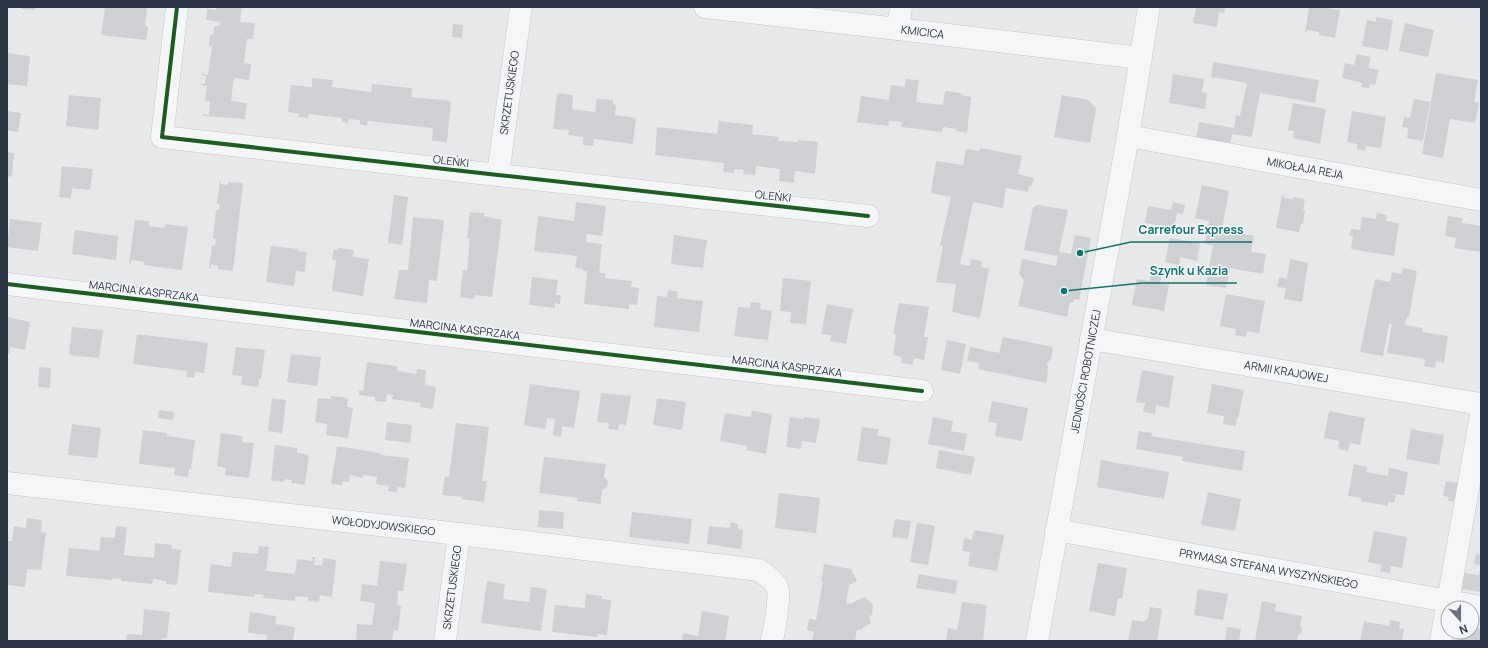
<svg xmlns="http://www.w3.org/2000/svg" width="1488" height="648" font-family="Manrope,sans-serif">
  <rect width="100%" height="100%" fill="#e6e8ea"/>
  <g fill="#ced0d3">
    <path d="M22,7H35V10L22,9Z"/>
    <path d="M105,7L119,8L120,7H147L145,26L148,27L146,40L101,35Z"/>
    <path d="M216,7H242L240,22L255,23L253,39H247L244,63L251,64L249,80L234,78L231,101L247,103L245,119L203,116V114L209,115L210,101H205L207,86L200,85L201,84H205L206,76L201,75V74L208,75L212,46H209L210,35H213L214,26H219L220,22L206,20L207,9L216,10Z"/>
    <path d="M1196,7H1225L1224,13L1219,12L1217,27L1193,23Z"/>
    <path d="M1309,7H1320L1340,10L1335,38L1319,35V32L1307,30L1306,33H1305Z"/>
    <path d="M1376,17L1393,20L1388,51L1362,46L1367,20L1376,22Z"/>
    <path d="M1405,23L1434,30L1428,57L1399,51Z"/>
    <path d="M453,24L463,25L462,38L452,37Z"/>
    <path d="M7,53L30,56L27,86L7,84Z"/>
    <path d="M1357,54L1371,57L1368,68L1379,70L1375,85L1370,84L1369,89L1361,87L1362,83L1342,78L1345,63L1354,65Z"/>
    <path d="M1213,62L1319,80L1315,103L1260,93L1252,137L1232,134L1230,145L1196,139L1199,122L1234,128L1236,115L1240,116L1247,83L1211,77Z"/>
    <path d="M1436,73L1478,80L1474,102L1479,103L1475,123L1450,119L1443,158L1422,154Z"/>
    <path d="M1173,74L1204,79L1202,92L1207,93L1205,109L1169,103Z"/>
    <path d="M312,78L333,80L332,87L371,92L372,84L412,88L411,97L451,101L447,142L432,141L433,128L368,121L367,126L360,124V120L349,119L348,123L342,122V118L309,114L308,118L298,117L299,114L288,112L291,85L312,87Z"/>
    <path d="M906,79L919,80L916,102L943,105L945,91L961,93V95L971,97L967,133L956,131V129L943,127L942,132L901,127L902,122L889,121L888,126L857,122L861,96L889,100L891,85L905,87Z"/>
    <path d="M557,93L573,95L572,109L595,112L597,99L613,100V104L616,105L615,115L636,118L633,144L594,139L593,146L583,145V137L568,135L569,130L553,129Z"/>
    <path d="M69,95L101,98L98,130L66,126Z"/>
    <path d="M1062,95L1089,100L1096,109L1090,143L1054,137Z"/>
    <path d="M1414,99L1430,102L1423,141L1407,138L1408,128L1402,127L1404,117L1410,118Z"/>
    <path d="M1293,103L1326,109L1320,144L1293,138L1294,131L1288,130Z"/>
    <path d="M7,111L21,113L18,132L7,130Z"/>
    <path d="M1352,111L1386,117L1381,148L1366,146L1365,151L1357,149V144L1347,142Z"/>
    <path d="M719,119L720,121L753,125L752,134L779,137L778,141L798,142L799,140L818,142L815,174L795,171L794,183L779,181L780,169L756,166L755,175L743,174L744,170L734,169V173L723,172L724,163L655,155L657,127L717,134Z"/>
    <path d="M980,148L1022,156L1018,174L1034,178L1032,186H1029L1028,192L1006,188L1003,208L973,202L960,264L970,266L971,259L982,261L981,267L989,269L980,318L952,312L956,284L936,282L943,246L940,245L951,197L931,193L936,161L963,165L966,149L979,151Z"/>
    <path d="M7,152L14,153L12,177L7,176Z"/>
    <path d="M62,166L93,169L90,190L72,188L71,198L59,197Z"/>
    <path d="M220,181H221V184L228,185V182L243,183L233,271L218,269V266L211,265V268H209L212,245L215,246L216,239H213L216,210H219L220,204H217Z"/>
    <path d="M1202,185L1229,191L1222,230L1254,236L1251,252L1266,254L1263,274L1230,268L1226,288L1206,285L1213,245L1205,244L1209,221L1195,218Z"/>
    <path d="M394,195L408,197L402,245L388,243Z"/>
    <path d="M1282,195L1284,196V198L1293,199V197L1305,199L1303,210H1305L1303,224L1301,223L1299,232L1276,228Z"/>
    <path d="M576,202L606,206L602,236L587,234L586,242L602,244L599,273H605V278L632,281L631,287L639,288L637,305L629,304V309L584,304L587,271H583V269L575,268L577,256L534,251L538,216L574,221Z"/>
    <path d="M1173,202L1185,205L1183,214L1177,213L1174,228L1145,223L1148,206L1171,210Z"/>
    <path d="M1038,205L1068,210L1059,252L1071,254L1075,235L1091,238L1079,300L1074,299L1073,303L1070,302L1067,317L1018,306L1024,280L1019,274L1022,259L1056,266L1058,256L1024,250L1033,207Z"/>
    <path d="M470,212L485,213L484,216L502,220L492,297L475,295L474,299L460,297L463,270L467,271L470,238H467Z"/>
    <path d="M1377,213L1387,215L1386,221L1399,223L1394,256L1351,249L1353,236H1349L1351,229L1360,230L1362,217L1376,219Z"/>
    <path d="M1448,216L1462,218V223L1481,226V252L1454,248L1456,238L1445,236Z"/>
    <path d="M413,217L444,220L437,281L429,280L427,303L394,299L399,270H408Z"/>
    <path d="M10,219L42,223L38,251L7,247Z"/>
    <path d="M135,220L149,221V226L165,228V224L188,227L182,270L144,265V262L131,260V264L129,263Z"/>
    <path d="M75,230L118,236L116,260L72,254Z"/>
    <path d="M674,235L707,240L703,268L671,264Z"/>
    <path d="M1170,238L1200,243L1197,261L1180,257L1179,265L1165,262Z"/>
    <path d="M271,246L298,249V251L307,252L305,272L296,271L294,286L266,282Z"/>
    <path d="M338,248L354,250L353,257L369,259L363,296L332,291L336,260H332L334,249L338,250Z"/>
    <path d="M1290,259L1308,263L1302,302L1284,299L1286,288L1277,287L1279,277L1287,279Z"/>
    <path d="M1403,268L1417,271L1409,318L1407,317L1405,325L1423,328L1422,332L1448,336L1444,363L1436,361L1435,368L1424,366L1425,359L1387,353L1392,324H1389L1383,356L1360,352L1375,279L1390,282L1392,272L1401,274Z"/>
    <path d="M1152,272L1162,274L1160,283L1169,285L1164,311L1132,305L1137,279L1150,281Z"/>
    <path d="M532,277L558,280L556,295H561L560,304L555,303V308L529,305Z"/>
    <path d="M783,278L811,281L806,324L790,323L791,312L780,311Z"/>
    <path d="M668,290L678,292L677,298L703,301L699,332L654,327L657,296L667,297Z"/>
    <path d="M1226,294L1265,301L1259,333L1247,331L1246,337L1235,335L1236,329L1220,326Z"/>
    <path d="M751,302L761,303L760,309L772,311L768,340L734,336L738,307L750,308Z"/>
    <path d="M899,303L929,307L924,337H928L924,360L914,358L913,365L901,363L902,357L893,355L896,335L893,334Z"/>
    <path d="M827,304L853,309L846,344L830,341L831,335L821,334Z"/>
    <path d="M7,317L30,322L25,350L10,347L9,354H7Z"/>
    <path d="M72,327L103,330L99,358L69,355Z"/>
    <path d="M137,334L208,343L204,373L195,372L194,378L186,377L187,371L133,364Z"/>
    <path d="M1003,337L1053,347L1051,359L1047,363L1048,371L1046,383L978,369L979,363L967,361L970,347L999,353Z"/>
    <path d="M947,340L966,344L960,374L941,370Z"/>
    <path d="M236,347L265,350L261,379H259L258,387L241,385L242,376L232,375Z"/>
    <path d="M291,354L321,357L317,386L287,382Z"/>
    <path d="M367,362L397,366V371L416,374L417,369L426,370L425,385L436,387L433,409L420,407L421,403L392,399L393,395L387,394L386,402L375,401V397L359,395V390L363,391Z"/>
    <path d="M39,367L51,368L50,388L38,387Z"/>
    <path d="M1142,370L1174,376L1169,408L1156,405L1155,414L1143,412L1145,403L1136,402Z"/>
    <path d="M530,384L580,391L574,428L562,426L561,437L553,435L555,419L547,418L546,429L524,425Z"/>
    <path d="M1212,384L1244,390L1238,419L1237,418L1236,426L1223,424L1224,416L1207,413Z"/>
    <path d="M601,393L631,396L626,425L619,424L618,430L608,429L609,423L597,422Z"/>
    <path d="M331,396L348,398L347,407L353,408L348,438L326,435L327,424L315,422L318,398L331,399Z"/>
    <path d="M272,398L286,400L282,433L268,431Z"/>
    <path d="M657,398L686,402L682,430L653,425Z"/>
    <path d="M992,401L1028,408L1022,441L995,436L997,423L988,422Z"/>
    <path d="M159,410L174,412L173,420L158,418Z"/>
    <path d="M752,411L772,414L766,454L746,450L747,446L720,441L725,413L751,417Z"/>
    <path d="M1329,411L1365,418L1360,445L1350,443L1348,451L1338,449L1339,441L1324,438Z"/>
    <path d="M790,417L804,419V417L820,419L816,443L802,441L801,449L786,447Z"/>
    <path d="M933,417L953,421L951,431L967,434L964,451L928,444Z"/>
    <path d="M387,422L412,425L410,443L385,440Z"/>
    <path d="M456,423L489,427L482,481H487L484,502L462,499V497L442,495L445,476L449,477Z"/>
    <path d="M72,424L101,428L97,458L68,455Z"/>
    <path d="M862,427L879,429L877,435L891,438L887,465L857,461Z"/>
    <path d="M1411,429L1444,435L1439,465L1406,459Z"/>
    <path d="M143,430L167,433V436L195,440L191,469H189L188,477L174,475L175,468L139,464Z"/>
    <path d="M1139,431L1152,433L1151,436L1245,451L1242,471L1182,461L1183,457L1136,449Z"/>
    <path d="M221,433L243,436L242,442L254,443L249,478L225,475L226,468L217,466Z"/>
    <path d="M275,445L297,448V453L309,455L305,485L291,483L292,480L285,479L284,482L271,481Z"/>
    <path d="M337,446L380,453V455L409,458L405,488L397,487V492L388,491L389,486L376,484L377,477L363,475V478L350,475L349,482L342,481V485L331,484Z"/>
    <path d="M939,450L975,457L971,475L936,468Z"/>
    <path d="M544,457L606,464L604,477L608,481L607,487L602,490L601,504L577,501L578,498L539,493Z"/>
    <path d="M1101,460L1169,472L1164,499L1097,487Z"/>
    <path d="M1354,464L1367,467L1366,472L1388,476L1389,468L1408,472L1404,495L1387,493L1396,495L1394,503L1388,502V506L1361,501V498L1348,496Z"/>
    <path d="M1446,481L1458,483L1454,502L1448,501L1449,497L1443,496Z"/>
    <path d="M1208,492L1241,499L1235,531L1201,525Z"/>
    <path d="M779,493L820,498L816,533L775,528Z"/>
    <path d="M539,510L564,512L563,529L538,527Z"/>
    <path d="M632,512L692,519L689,544L629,537Z"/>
    <path d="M27,518L42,520L41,532L46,533L41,570L27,569L25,587L7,585V541H12L14,526L26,528Z"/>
    <path d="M895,519L911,521L908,539L892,537Z"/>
    <path d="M731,522L738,524V529L743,530L741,549L707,544L709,526L730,528Z"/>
    <path d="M917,523L935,526L928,565L910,562Z"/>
    <path d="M116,526L127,527L124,555L154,558L155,543L172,545L171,548L181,550L177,585L166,584V581L153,579L152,584L121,581V579L113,578L112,580L66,576L69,548L99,551L101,537L115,538Z"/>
    <path d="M974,530L1004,535L997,571L968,566L970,552L962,551L964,538L972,540Z"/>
    <path d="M1374,531L1407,537L1402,568L1391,566L1390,573L1380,571L1382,565L1368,562Z"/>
    <path d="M259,546L269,547L266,571L295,574L297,559L312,561L313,559L311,557H315L314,565H322L323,558L336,560L332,597L320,595L319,602L310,601L308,602V597L295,596V601L263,598L264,595L255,594L254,597L208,592L211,564L231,567L233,552L258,554Z"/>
    <path d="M1476,554L1481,555V565L1474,564Z"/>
    <path d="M380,561L407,564L403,591H398L397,605L401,606L398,631L394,630L392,641L356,640L357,624L372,625L375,603L360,601L362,584L377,586Z"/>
    <path d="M1098,563L1127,568L1122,599L1118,598L1115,616L1089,611Z"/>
    <path d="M824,564L851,569L857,581L849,585L846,603L850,604L864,597L873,604L872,615L869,616L871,623L860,630L857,629L855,641H812L814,632L807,630L809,619L816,620L823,581H821Z"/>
    <path d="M1480,570L1481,592L1462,589L1464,573L1479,575Z"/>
    <path d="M919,574L958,581L955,594L916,588Z"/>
    <path d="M487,581L505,584L503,599L529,602L531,587L547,589L541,631L481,623Z"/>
    <path d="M1198,589L1228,594L1223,620L1194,615Z"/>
    <path d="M586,594L602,596V599L611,600L607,635L597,634V637L552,632L555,605L585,608Z"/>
    <path d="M1262,601L1276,604L1275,611L1302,616L1300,626L1302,628L1301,634L1298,635L1297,641H1255Z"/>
    <path d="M962,602L987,605L983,641H946L948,628L957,630Z"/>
    <path d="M1150,607L1162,609L1157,641H1128L1132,620L1143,622L1148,618Z"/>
    <path d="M144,609L170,612L167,638H162V641H126L127,634L142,635Z"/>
    <path d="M702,611L729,616L725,641H682L683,633L698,636Z"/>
    <path d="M250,612L276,616L275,624L295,627L293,641H266L267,635L248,633Z"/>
    <path d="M1390,620L1400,622L1399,628L1404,629L1402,641H1360L1364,621L1389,626Z"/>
    <path d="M1227,627L1241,629L1239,641H1225Z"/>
    <path d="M1472,628L1481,629V641H1457L1458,632H1472Z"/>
  </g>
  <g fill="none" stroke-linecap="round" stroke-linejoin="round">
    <defs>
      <g id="street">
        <path d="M177,7L162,137L498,175L868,216"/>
        <path id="s1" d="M705,7L898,29L1140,58"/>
        <path d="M898,29L901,7"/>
        <path id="s2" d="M1128,136L1481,200"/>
        <path id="s3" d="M498,175L521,7"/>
        <path d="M7,284L922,391"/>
        <path id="s4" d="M1091,339L1481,404"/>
        <path id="s5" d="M7,483L459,534L759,570C765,575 774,580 777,587C781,596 774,630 772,641"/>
        <path id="s6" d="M1056,530L1481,607"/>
        <path id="s7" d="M445,641L459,534"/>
        <path id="s8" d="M1037,641L1128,136L1149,7"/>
        <path d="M1441,641L1481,415"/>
      </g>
    </defs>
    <use href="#street" stroke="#c4c6c8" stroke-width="23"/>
    <use href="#street" stroke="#f5f6f7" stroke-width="22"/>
    <defs>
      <g id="cycleway">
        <path d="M177,7L162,137L498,175L868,216"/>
        <path d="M7,284L922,391"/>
      </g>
    </defs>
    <use href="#cycleway" stroke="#f4f6f9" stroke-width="6"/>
    <use href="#cycleway" stroke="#1b5e20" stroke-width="4"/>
  </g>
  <g text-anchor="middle" stroke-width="3" stroke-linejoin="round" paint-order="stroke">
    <g font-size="11" fill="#2b3445" stroke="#f4f6f9">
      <text dy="4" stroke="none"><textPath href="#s1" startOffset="219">KMICICA</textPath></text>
      <text dy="4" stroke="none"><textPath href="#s3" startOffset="83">SKRZETUSKIEGO</textPath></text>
      <text transform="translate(451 161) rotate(7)" y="4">OLEŃKI</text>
      <text dy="4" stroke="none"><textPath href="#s2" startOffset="180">MIKOŁAJA REJA</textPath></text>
      <text transform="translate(773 196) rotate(6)" y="4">OLEŃKI</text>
      <text transform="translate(144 291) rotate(7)" y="4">MARCINA KASPRZAKA</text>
      <text transform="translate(465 329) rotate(7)" y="4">MARCINA KASPRZAKA</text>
      <text transform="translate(787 366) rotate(7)" y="4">MARCINA KASPRZAKA</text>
      <text dy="4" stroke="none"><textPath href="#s8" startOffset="274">JEDNOŚCI ROBOTNICZEJ</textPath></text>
      <text dy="4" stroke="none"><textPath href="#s4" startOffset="198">ARMII KRAJOWEJ</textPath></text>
      <text dy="4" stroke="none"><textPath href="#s5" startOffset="379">WOŁODYJOWSKIEGO</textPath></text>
      <text dy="4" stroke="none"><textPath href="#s6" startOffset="216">PRYMASA STEFANA WYSZYŃSKIEGO</textPath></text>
      <text dy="4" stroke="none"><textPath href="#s7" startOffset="54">SKRZETUSKIEGO</textPath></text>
    </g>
  </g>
  <path fill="none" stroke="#0f766e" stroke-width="1.5" d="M1080 253L1131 242H1252M1064 291L1142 283H1237"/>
  <g fill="#0f766e" stroke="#f4f6f9" stroke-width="1.5">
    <circle cx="1080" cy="253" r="4"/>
    <circle cx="1064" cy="291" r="4"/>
  </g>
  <g font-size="12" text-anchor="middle" font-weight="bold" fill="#0f766e" stroke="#f4f6f9" stroke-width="3" stroke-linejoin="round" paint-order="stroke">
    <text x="1191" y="234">Carrefour Express</text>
    <text x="1189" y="275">Szynk u Kazia</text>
  </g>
  <rect width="1488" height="648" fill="none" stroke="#2b3445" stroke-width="16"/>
  <g transform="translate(1460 620) rotate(159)"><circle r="19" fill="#f4f6f9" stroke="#a4a8b1"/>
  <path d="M0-3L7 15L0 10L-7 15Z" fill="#6c737f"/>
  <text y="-6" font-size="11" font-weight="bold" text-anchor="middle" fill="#2b3445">N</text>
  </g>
</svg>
